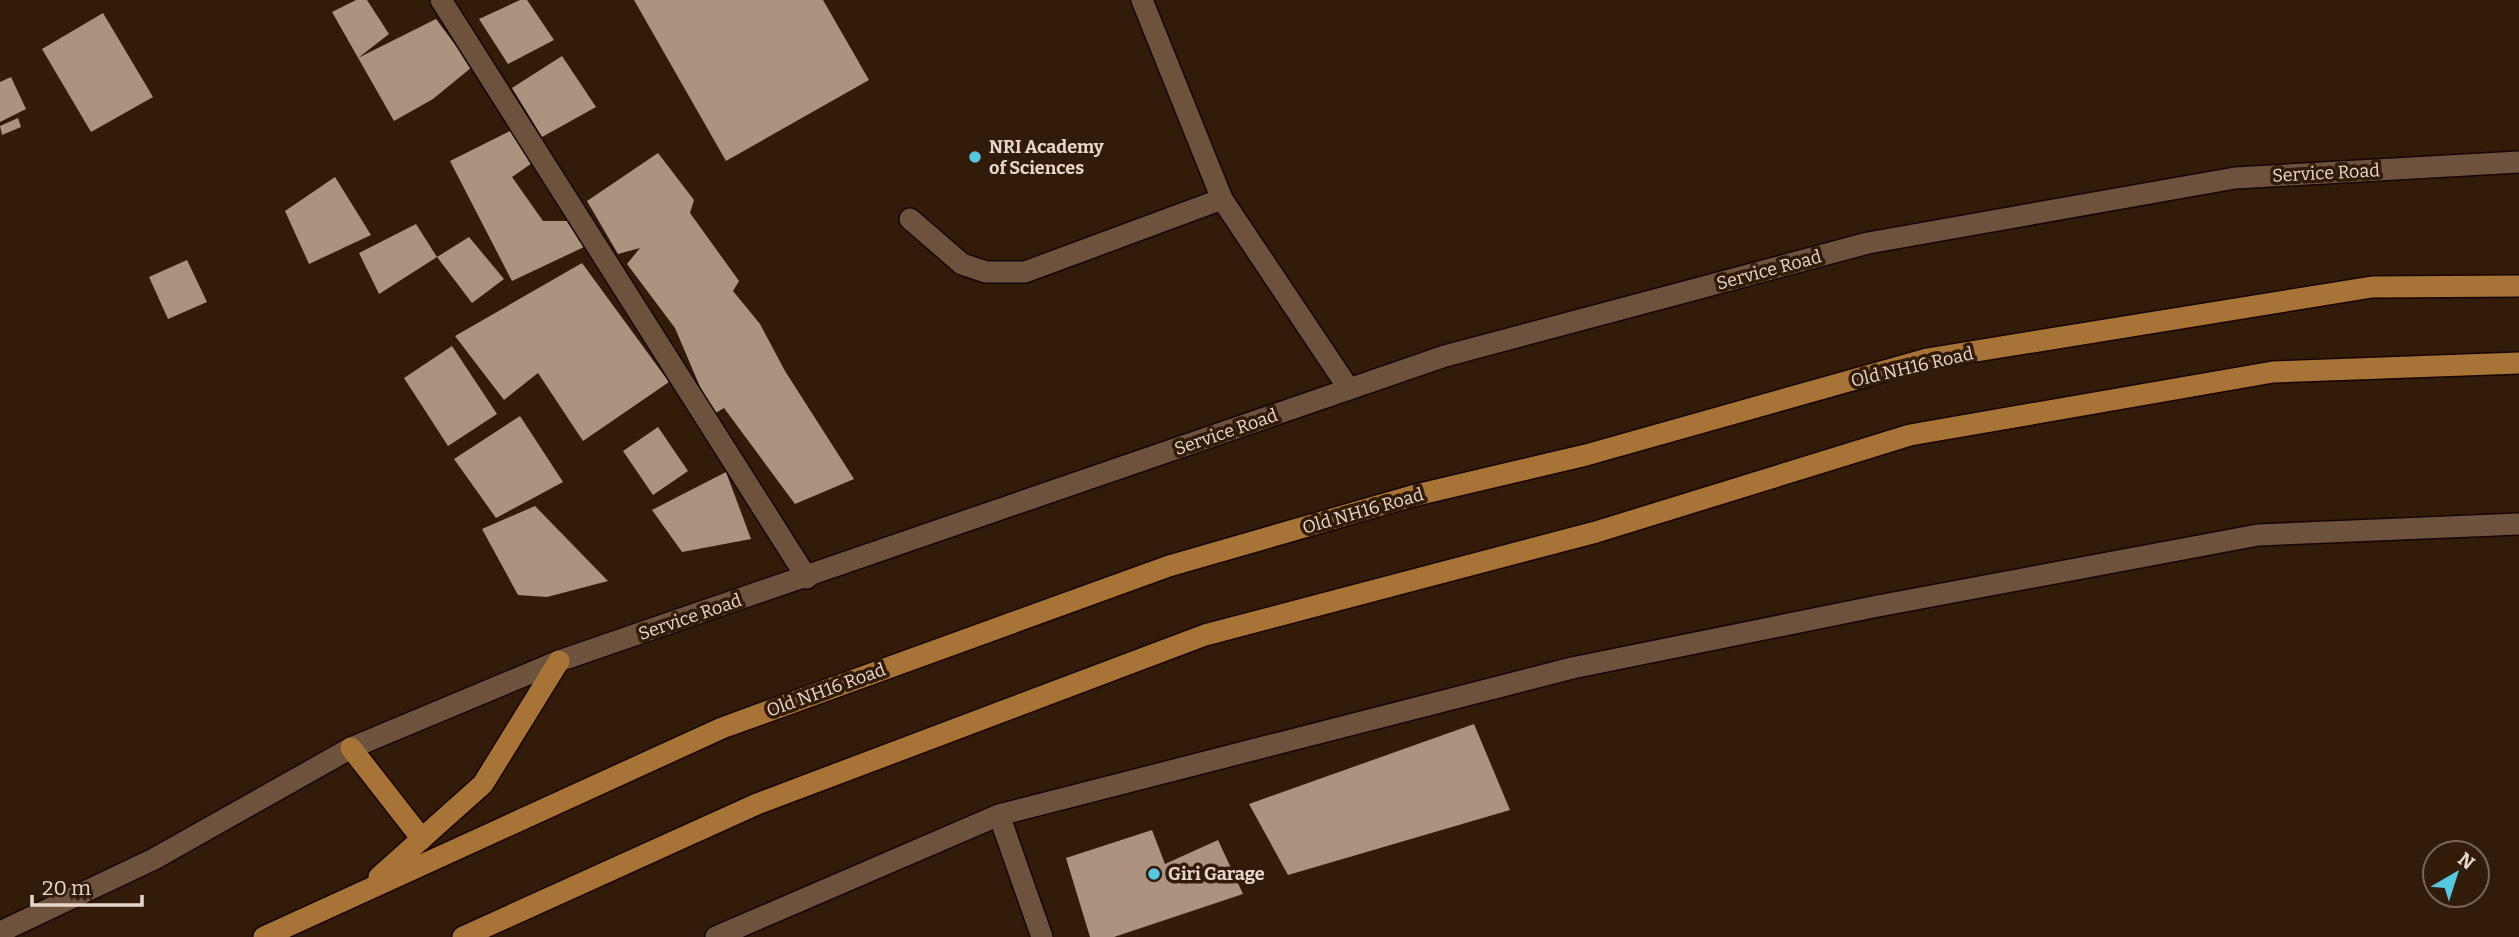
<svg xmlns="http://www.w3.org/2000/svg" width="2519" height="937" font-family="Bitter,serif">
  <rect width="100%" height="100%" fill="#321b09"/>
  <g fill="#ac9380">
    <path d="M356,0H367L389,34L358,58L436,19L472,67L433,99L394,121L332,12Z"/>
    <path d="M520,0H527L554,40L508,64L479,19Z"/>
    <path d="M634,0H823L869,80L726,161Z"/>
    <path d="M103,13L153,97L91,132L42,49Z"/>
    <path d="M562,56L596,107L542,137L512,88Z"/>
    <path d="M11,77L26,109L0,122V82Z"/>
    <path d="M18,118L21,127L2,135L0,126Z"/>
    <path d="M510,131L535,161L512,177L543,221H567L584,247L512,281L450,161Z"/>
    <path d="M658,153L694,200L690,213L739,281L733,291L760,324L785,371L854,479L795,504L724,408L712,415L675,328L627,264L640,248L618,254L587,201Z"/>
    <path d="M335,177L371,235L309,264L285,211Z"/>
    <path d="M416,224L437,257L469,237L504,279L472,303L437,257L379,294L359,253Z"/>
    <path d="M187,260L207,302L168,319L149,277Z"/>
    <path d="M582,263L669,382L583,441L538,373L504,400L455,336Z"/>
    <path d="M452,346L497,414L448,446L404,378Z"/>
    <path d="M520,416L563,482L496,518L454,459Z"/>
    <path d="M658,427L688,471L653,495L623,451Z"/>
    <path d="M726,472L751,539L682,552L652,510Z"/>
    <path d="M535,506L608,581L547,597L518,595L482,529Z"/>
    <path d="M1474,724L1510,810L1288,875L1249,804Z"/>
    <path d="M1152,830L1165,864L1218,840L1243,894L1114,937H1090L1066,858Z"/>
  </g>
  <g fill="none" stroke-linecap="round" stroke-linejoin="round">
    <defs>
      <g id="lane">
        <path d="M1142,0L1222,199L1349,389"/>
        <path d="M910,219L962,264L986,272H1025L1222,199"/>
      </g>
      <g id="street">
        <path d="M441,0L807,578"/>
        <path d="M999,815L1042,937"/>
      </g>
      <g id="secondary">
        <path d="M0,932L154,859L351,748L559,661L1445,356L1868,243L2235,178L2519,162"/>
        <path d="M716,937L999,815L1572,668L1878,606L2258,535L2519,524"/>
      </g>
      <g id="primary">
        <path d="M351,748L422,839"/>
        <path d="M379,877L483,784L559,661"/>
        <path d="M264,937L722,728L1169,566L1412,496L1586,455L1927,359L2372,287L2519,286"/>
        <path d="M463,937L757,804L1205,635L1596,532L1910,435L2273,372L2519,363"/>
      </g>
    </defs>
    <use href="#lane" stroke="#190500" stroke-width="24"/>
    <use href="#street" stroke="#190500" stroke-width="24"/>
    <use href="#secondary" stroke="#190500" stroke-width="24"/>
    <use href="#primary" stroke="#190500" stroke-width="24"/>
    <use href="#lane" stroke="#6d523e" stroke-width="21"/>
    <use href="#street" stroke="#6d523e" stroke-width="21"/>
    <use href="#secondary" stroke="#6d523e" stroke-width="21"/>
    <use href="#primary" stroke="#a87336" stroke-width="21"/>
  </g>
  <g fill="#56c9e1" stroke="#321b09" stroke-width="2.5">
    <circle cx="975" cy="157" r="7"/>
    <circle cx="1154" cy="874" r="7"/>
  </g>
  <g text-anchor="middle" stroke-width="7" stroke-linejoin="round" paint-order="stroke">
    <g font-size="18" font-weight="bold" fill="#e7d7cb" stroke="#321b09" text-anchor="start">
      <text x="989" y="153">NRI Academy<tspan x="989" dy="21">of Sciences</tspan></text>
      <text x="1168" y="880">Giri Garage</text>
    </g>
    <g font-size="18" fill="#e7d7cb" stroke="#321b09">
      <text transform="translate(2326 173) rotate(-3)" y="6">Service Road</text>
      <text transform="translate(1769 270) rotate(-15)" y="6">Service Road</text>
      <text transform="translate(1912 367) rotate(-13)" y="6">Old NH16 Road</text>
      <text transform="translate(1226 432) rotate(-19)" y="6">Service Road</text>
      <text transform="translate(1363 511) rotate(-16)" y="6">Old NH16 Road</text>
      <text transform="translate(690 617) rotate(-19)" y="6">Service Road</text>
      <text transform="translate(826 690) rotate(-20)" y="6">Old NH16 Road</text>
    </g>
  </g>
  <g transform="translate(2456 874) rotate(39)"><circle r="33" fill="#321b09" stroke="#7a6657" stroke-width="2"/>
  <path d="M0-5L12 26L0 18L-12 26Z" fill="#56c9e1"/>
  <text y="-10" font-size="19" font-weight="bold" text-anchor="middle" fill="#e7d7cb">N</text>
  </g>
  <path d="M32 895v10h110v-10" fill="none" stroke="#e7d7cb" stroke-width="3.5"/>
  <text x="42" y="895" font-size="21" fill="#e7d7cb" stroke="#321b09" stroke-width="5" paint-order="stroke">20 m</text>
</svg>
